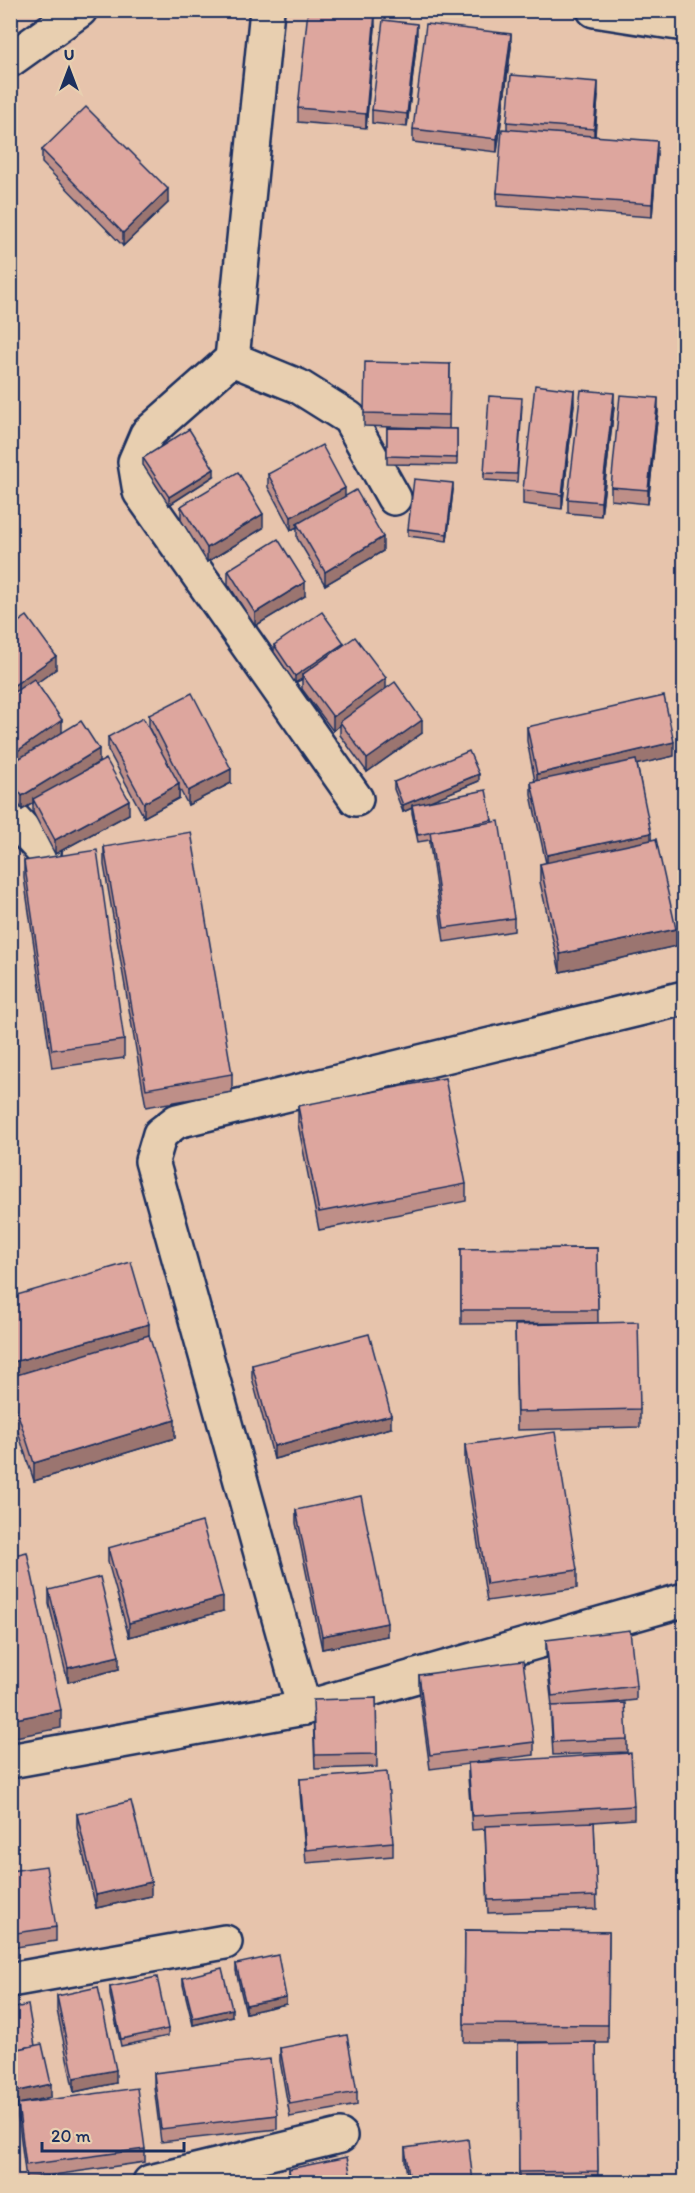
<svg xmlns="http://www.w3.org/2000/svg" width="695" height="2193" font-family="Itim,sans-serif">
  <rect width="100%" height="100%" fill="#e7c4ac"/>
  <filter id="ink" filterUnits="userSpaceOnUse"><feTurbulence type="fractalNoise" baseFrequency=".0167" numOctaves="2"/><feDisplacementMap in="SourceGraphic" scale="12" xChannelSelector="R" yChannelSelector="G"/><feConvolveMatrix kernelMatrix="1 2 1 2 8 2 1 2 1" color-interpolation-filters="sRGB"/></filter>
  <g filter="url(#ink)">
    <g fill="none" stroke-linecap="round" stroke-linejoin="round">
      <defs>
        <g id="street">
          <path d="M267,10L232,359L298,386L349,418L394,498"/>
          <path d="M594,10L684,24"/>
          <path d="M10,60L80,10"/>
          <path d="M232,359L147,434L135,462L140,492L356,799"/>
          <path d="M10,815L44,852"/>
          <path d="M304,1708L152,1161L160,1134L177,1121L684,998"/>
          <path d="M10,1761L304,1708L684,1600"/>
          <path d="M10,1980L225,1942"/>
          <path d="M150,2182L340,2136"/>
        </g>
      </defs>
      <use href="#street" stroke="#1b2f5e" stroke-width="38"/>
      <use href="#street" stroke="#e8cfb0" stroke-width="33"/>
    </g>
    <g fill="#be8f88" stroke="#1b2f5e" stroke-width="1.5">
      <path d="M375,27L366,128L298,122V108Z"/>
      <path d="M417,37L407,127L372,123V110Z"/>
      <path d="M511,47L497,152L413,142V129Z"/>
      <path d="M598,96L595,136L657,154L652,217L497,206V193L507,130V122Z"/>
      <path d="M42,150L168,203L123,246L42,163Z"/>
      <path d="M450,364L449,429L364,426V413Z"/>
      <path d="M574,404L562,509L523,504V490Z"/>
      <path d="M522,405L517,482L484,480V473Z"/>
      <path d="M614,407L601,516L568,513V499Z"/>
      <path d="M658,411L648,504L611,500V487Z"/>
      <path d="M387,428L457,429V465L387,464Z"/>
      <path d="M143,458L214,476L169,505L143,465Z"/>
      <path d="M268,474L345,496L383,551L325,585L297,538V527L291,530L268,487Z"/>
      <path d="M453,490L447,541L408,536V529Z"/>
      <path d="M181,506L263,528L207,562L181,520Z"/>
      <path d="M228,570L305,596L255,626L228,584Z"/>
      <path d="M10,619L11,628L56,669L36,683L62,733L99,762L90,767L129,814L55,854L33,812V803L22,810L10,790Z"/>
      <path d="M274,645H344L386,689L422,733L367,772L340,735V725L333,731L302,689V679L295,683L274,652Z"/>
      <path d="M149,715L231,783L188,805L179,788V798L144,817L108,750V737L157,744L149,728Z"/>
      <path d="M527,727L674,756L637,764L651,840L676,946L560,972L540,882V864L546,863L531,795V782L535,781L527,741Z"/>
      <path d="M479,781L427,802L492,820L514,918V931L444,942L430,845V840L418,842L412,813V808L403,812L394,789V782Z"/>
      <path d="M104,847L232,1074V1092L146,1107L104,865Z"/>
      <path d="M24,861L124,1040V1058L52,1068L24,878Z"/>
      <path d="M298,1106L466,1184V1201L319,1230L298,1124Z"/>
      <path d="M597,1248L598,1323L640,1409V1427L517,1430L515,1325L597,1323L461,1324V1249Z"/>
      <path d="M149,1335L175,1438L34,1481L10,1408V1377Z"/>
      <path d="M252,1365L391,1428L274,1459L252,1378Z"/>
      <path d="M465,1445L577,1570V1588L487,1601L465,1463Z"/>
      <path d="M296,1510L387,1636L322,1649L296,1523Z"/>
      <path d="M108,1548L223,1611L129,1637L108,1562Z"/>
      <path d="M49,1590L119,1669L68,1682L49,1604Z"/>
      <path d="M546,1640L636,1686V1700L598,1704L627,1739V1752L553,1755L551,1720L552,1706L546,1653Z"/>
      <path d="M419,1675L534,1742V1755L477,1762L634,1806V1819L594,1822L597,1909L488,1913L485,1829L472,1830L468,1777V1764L430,1769L419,1688Z"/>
      <path d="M376,1698L377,1767L315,1769L313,1713Z"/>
      <path d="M300,1779L393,1842V1856L306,1863L300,1792Z"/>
      <path d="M77,1814L151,1896L96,1908L77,1828Z"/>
      <path d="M10,1871L56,1927V1941L10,1948Z"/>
      <path d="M465,1930L609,1932L608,2043H596L598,2182H519L518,2043L548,2042H464Z"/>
      <path d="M236,1964L286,2004L246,2013L236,1971Z"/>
      <path d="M183,1978L232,2016L193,2025L183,1985Z"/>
      <path d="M110,1987L168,2029V2036L121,2046L110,1995Z"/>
      <path d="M57,1996L116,2083L74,2092L57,2010Z"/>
      <path d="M10,2009L35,2046L51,2097L29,2102L145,2149V2162L26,2179L18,2117V2105L10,2106Z"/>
      <path d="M280,2048L357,2092V2105L290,2117L280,2061Z"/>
      <path d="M154,2073L277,2115V2129L161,2142L154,2086Z"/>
      <path d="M405,2148L473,2182H408L405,2161Z"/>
      <path d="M289,2169L352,2182H289Z"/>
    </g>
    <g fill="#9b746f" stroke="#1b2f5e" stroke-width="1.5">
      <path d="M375,13V27L366,128V114Z"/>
      <path d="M417,24V37L407,127V114Z"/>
      <path d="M511,34V47L497,152V139Z"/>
      <path d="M598,82V96L594,143V129Z"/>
      <path d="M657,141V154L652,217V204Z"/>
      <path d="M168,189V203L123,246V233Z"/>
      <path d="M574,390V404L562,509V495Z"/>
      <path d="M614,393V407L601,516V502Z"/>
      <path d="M658,398V411L648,504V490Z"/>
      <path d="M214,469V476L169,505V497Z"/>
      <path d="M453,483V490L447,541V534Z"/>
      <path d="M345,488V502L297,524V527L291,530V517Z"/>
      <path d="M263,514V528L207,562V548Z"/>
      <path d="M383,537V551L325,585V572Z"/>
      <path d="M305,582V596L255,626V613Z"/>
      <path d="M344,643V650L302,675V679L295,683V676Z"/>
      <path d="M56,656V669L10,702V688Z"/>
      <path d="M386,678V692L340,722V725L333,731V717Z"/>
      <path d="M62,720V734L10,769V756Z"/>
      <path d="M422,720V733L367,772V759Z"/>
      <path d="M674,742V756L537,788V774Z"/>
      <path d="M99,749V762L35,802L33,799V803L22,810V796Z"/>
      <path d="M231,769V783L188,805V791Z"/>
      <path d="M479,774V781L413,808L412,805V808L403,812V805Z"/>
      <path d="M179,784V798L144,817V803Z"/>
      <path d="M129,800V814L55,854V840Z"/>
      <path d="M651,833V846L547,868V855Z"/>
      <path d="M676,929V946L560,972V954Z"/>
      <path d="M149,1324V1337L10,1377V1363Z"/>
      <path d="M391,1415V1428L274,1459V1446Z"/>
      <path d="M175,1420V1438L34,1481V1463Z"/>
      <path d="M223,1597V1611L129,1637V1623Z"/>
      <path d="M387,1623V1636L322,1649V1636Z"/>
      <path d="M119,1656V1669L68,1682V1668Z"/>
      <path d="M61,1710V1728L10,1738V1720Z"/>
      <path d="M151,1882V1896L96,1908V1895Z"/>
      <path d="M286,1997V2004L246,2013V2005Z"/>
      <path d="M232,2009V2016L193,2025V2018Z"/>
      <path d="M116,2070V2083L74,2092V2078Z"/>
      <path d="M51,2084V2097L10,2106V2093Z"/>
    </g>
    <g fill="#dda69e" stroke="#1b2f5e" stroke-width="1.5">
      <path d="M308,10H345L375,13L366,114L298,108Z"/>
      <path d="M383,20L417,24L407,114L372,110Z"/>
      <path d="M426,24L511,34L497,139L413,129Z"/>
      <path d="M511,75L598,82L594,129L507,122Z"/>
      <path d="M86,107L168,189L123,233L42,150Z"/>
      <path d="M502,129L657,141L652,204L497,193Z"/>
      <path d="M365,362L450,364L449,415L364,413Z"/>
      <path d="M535,385L574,390L562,495L523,490Z"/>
      <path d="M581,390L614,393L601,502L568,499Z"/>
      <path d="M620,395L658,398L648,490L611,487Z"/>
      <path d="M489,396L522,398L517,474L484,473Z"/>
      <path d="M387,428L457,429V458L387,456Z"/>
      <path d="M189,429L214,469L169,497L143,458Z"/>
      <path d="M322,445L345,488L291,517L268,474Z"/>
      <path d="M238,472L263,514L207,548L181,506Z"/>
      <path d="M414,479L453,483L447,534L408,529Z"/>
      <path d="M356,490L383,537L325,572L297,524Z"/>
      <path d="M278,539L305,582L255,613L228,570Z"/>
      <path d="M322,612L344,643L295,676L274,645Z"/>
      <path d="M27,616L56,656L10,688V628Z"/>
      <path d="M355,637L386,678L333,717L302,675Z"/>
      <path d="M34,679L62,720L10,756V695Z"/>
      <path d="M395,682L422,720L367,759L340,722Z"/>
      <path d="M192,693L231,769L188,791L149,715Z"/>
      <path d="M664,696L674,742L537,774L527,727Z"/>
      <path d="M143,718L179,784L144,803L108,737Z"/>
      <path d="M81,721L99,749L22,796L10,777V764Z"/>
      <path d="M469,751L479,774L403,805L394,782Z"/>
      <path d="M106,759L129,800L55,840L33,799Z"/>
      <path d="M636,760L651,833L547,855L531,782Z"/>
      <path d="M486,790L492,820L418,835L412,805Z"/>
      <path d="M499,821L514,918L444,928L430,832Z"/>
      <path d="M191,832L232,1074L146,1089L104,847Z"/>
      <path d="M656,839L676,929L560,954L540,864Z"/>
      <path d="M97,850L124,1040L52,1050L24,861Z"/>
      <path d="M445,1078L466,1184L319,1212L298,1106Z"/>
      <path d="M597,1248L598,1310H461V1249Z"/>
      <path d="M131,1262L149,1324L10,1363V1297Z"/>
      <path d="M638,1322L640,1409L517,1412L515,1325Z"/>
      <path d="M369,1334L391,1415L274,1446L252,1365Z"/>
      <path d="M149,1335L175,1420L34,1463L10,1390V1377Z"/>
      <path d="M555,1432L577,1570L487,1584L465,1445Z"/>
      <path d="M361,1496L387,1623L322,1636L296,1510Z"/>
      <path d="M202,1522L223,1597L129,1623L108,1548Z"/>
      <path d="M27,1552L61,1710L10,1720V1556Z"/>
      <path d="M100,1577L119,1656L68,1668L49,1590Z"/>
      <path d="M630,1630L636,1686L552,1696L546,1640Z"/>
      <path d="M523,1661L534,1742L430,1755L419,1675Z"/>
      <path d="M376,1698L377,1754L315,1755L313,1700Z"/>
      <path d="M625,1703L627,1739L553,1742L551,1706Z"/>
      <path d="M631,1753L634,1806L472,1816L468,1763Z"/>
      <path d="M387,1772L393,1842L306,1850L300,1779Z"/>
      <path d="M131,1801L151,1882L96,1895L77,1814Z"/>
      <path d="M594,1822L597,1896L488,1900L485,1826Z"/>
      <path d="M46,1866L56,1927L10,1934V1871Z"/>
      <path d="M465,1930L609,1932L608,2025L464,2024Z"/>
      <path d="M278,1955L286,1997L246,2005L236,1964Z"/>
      <path d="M222,1968L232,2009L193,2018L183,1978Z"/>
      <path d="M157,1977L168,2029L121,2039L110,1987Z"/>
      <path d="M98,1987L116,2070L74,2078L57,1996Z"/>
      <path d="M28,2005L35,2046L10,2050V2009Z"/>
      <path d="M347,2035L357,2092L290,2104L280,2048Z"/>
      <path d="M596,2042L598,2171L519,2172L518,2043Z"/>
      <path d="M42,2044L51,2084L10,2093V2051Z"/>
      <path d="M270,2059L277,2115L161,2129L154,2073Z"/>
      <path d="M137,2088L145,2149L26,2165L18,2104Z"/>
      <path d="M468,2139L473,2182H410L405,2148Z"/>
      <path d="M347,2157L352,2182H291L289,2169Z"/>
      <path d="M278,2175L280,2182H237Z"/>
    </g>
  </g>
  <rect width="695" height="2193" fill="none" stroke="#e8cfb0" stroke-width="36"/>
  <rect x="18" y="18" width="659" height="2157" fill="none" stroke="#1b2f5e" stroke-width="2" filter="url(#ink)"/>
  <g transform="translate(69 69)" stroke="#e8cfb0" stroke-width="4.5" paint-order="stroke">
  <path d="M0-4.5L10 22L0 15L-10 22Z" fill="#1b2f5e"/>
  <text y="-9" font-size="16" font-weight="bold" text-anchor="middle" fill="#1b2f5e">U</text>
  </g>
  <path d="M42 2142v9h142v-9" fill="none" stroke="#1b2f5e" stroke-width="3"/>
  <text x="51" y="2142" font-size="18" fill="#1b2f5e" stroke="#e8cfb0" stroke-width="4.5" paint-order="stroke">20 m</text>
</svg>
